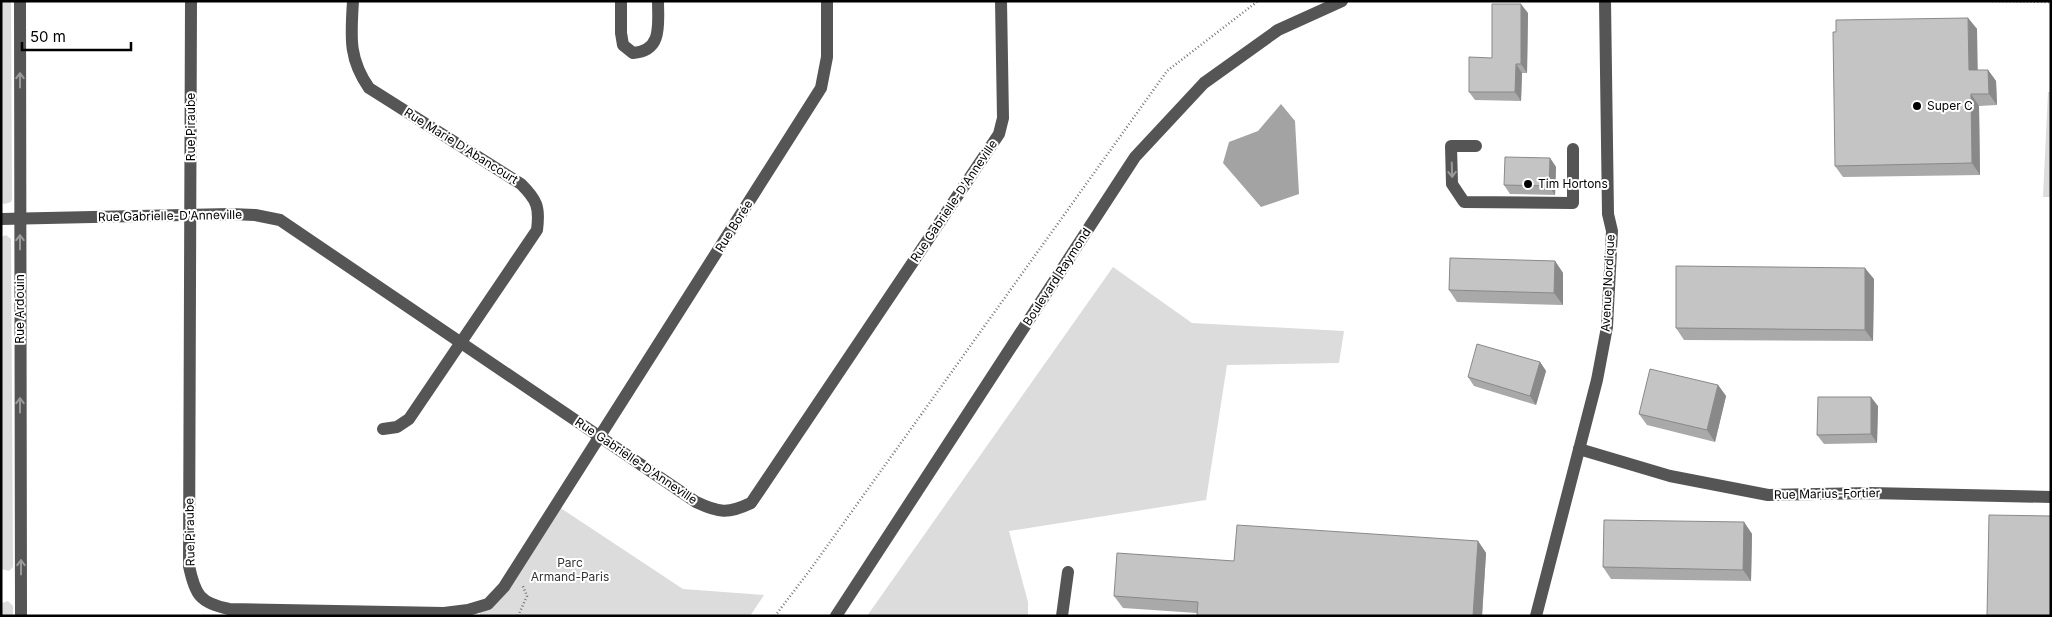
<svg xmlns="http://www.w3.org/2000/svg" width="2052" height="617" font-family="Inter,sans-serif">
  <rect width="100%" height="100%" fill="#fff"/>
  <g fill="#dcdcdc">
    <path d="M1,1H11L12,199L11,202L5,204L1,203Z"/>
    <path d="M2048,92H2051V197H2043Z"/>
    <path d="M6,235L11,239L13,567L9,571L1,569V237Z"/>
    <path d="M1113,267L1192,323L1344,331L1339,363L1227,365L1206,500L1009,531L1028,602V616H867Z"/>
    <path d="M556,505L683,589L764,595L750,616H480V606L488,604Z"/>
    <path d="M8,601L13,606V616H1L2,603Z"/>
  </g>
  <path fill="#a3a3a3" d="M1281,104L1295,121L1299,194L1261,207L1223,163L1229,142L1258,131Z"/>
  <g fill="none" stroke-linecap="round" stroke-linejoin="round">
    <g stroke="#777" stroke-width="2.5" stroke-dasharray="1 2.5" stroke-linecap="butt">
      <path d="M1992,1L2051,2"/>
      <path d="M518,616L527,596L522,584"/>
      <path d="M775,616L810,570L1167,71L1258,1"/>
    </g>
    <g stroke="#555" stroke-width="12">
      <path d="M20,1L21,616"/>
      <path d="M191,1L189,566C195,595 200,603 229,609L444,613L468,610L488,604L504,587L821,88L827,57V1"/>
      <path d="M353,1C351,36 348,58 369,88L521,184C537,200 540,207 537,230L409,419L397,427L383,429"/>
      <path d="M621,1V33L623,45L633,53C663,51 658,24 658,1"/>
      <path d="M1476,146H1451L1452,184L1464,202L1573,203V149"/>
      <path d="M1,219L230,214L255,215L280,220L696,502C719,513 728,514 751,503L999,134L1003,118L1001,1"/>
      <path d="M1579,449L1670,476L1768,495L1870,493L2051,497"/>
      <path d="M836,616L1135,157L1204,83L1278,30L1342,1"/>
      <path d="M1062,616L1068,572"/>
      <path d="M1536,616L1597,380L1607,327L1612,231L1608,214L1605,1"/>
    </g>
  </g>
  <g fill="#a9a9a9">
    <path d="M1528,13L1527,73H1522L1521,101L1475,100L1469,92L1492,58Z"/>
    <path d="M1968,18L1977,29V70H1988L1996,81L1997,105L1979,106L1980,175L1843,177L1835,166Z"/>
    <path d="M1550,158L1556,167L1555,195L1510,194L1504,185Z"/>
    <path d="M1555,261L1563,273V305L1457,302L1449,290Z"/>
    <path d="M1874,279L1873,341L1684,340L1676,328Z"/>
    <path d="M1540,362L1546,371L1536,405L1474,386L1468,377Z"/>
    <path d="M1718,385L1726,396L1715,442L1647,425L1639,414Z"/>
    <path d="M1878,406L1877,443L1824,444L1817,435Z"/>
    <path d="M1744,522L1752,534L1751,581L1611,579L1603,567Z"/>
    <path d="M1478,541L1486,553L1482,616H1197V613L1123,608L1114,596L1234,561Z"/>
  </g>
  <g fill="#898989">
    <path d="M1521,4L1528,13L1527,73L1521,64Z"/>
    <path d="M1968,18L1977,29L1978,82L1969,70Z"/>
    <path d="M1516,64L1522,73L1521,101L1515,92Z"/>
    <path d="M1988,70L1996,81L1997,105L1989,94Z"/>
    <path d="M1971,94L1979,106L1980,175L1972,163Z"/>
    <path d="M1550,158L1556,167L1555,195L1549,186Z"/>
    <path d="M1555,261L1563,273V305L1554,293Z"/>
    <path d="M1865,268L1874,279L1873,341L1865,330Z"/>
    <path d="M1540,362L1546,371L1536,405L1530,396Z"/>
    <path d="M1718,385L1726,396L1715,442L1707,430Z"/>
    <path d="M1871,397L1878,406L1877,443L1871,434Z"/>
    <path d="M1744,522L1752,534L1751,581L1743,570Z"/>
    <path d="M1478,541L1486,553L1482,616H1473Z"/>
  </g>
  <g fill="#c4c4c4" stroke="#898989">
    <path d="M1492,4H1521V64H1516L1515,92H1469V57L1492,58Z"/>
    <path d="M1968,18L1969,70H1988L1989,94H1971L1972,163L1835,166L1833,32H1836V20Z"/>
    <path d="M1505,157L1550,158L1549,186L1504,185Z"/>
    <path d="M1450,258L1555,261L1554,293L1449,290Z"/>
    <path d="M1676,266L1865,268V330L1676,328Z"/>
    <path d="M1477,344L1540,362L1530,396L1468,377Z"/>
    <path d="M1650,369L1718,385L1707,430L1639,414Z"/>
    <path d="M1818,397H1871V434L1817,435Z"/>
    <path d="M1989,515L2051,516V616H1987Z"/>
    <path d="M1604,520L1744,522L1743,570L1603,567Z"/>
    <path d="M1237,525L1478,541L1473,616H1197L1198,602L1114,596L1117,553L1234,561Z"/>
  </g>
  <defs><path id="oneway-shaft" d="M-6 0H5M1.5-3L5.5 0L1.5 3" fill="none" stroke-width="1.6" stroke-linecap="round" stroke-linejoin="round" transform="scale(1.25)"/></defs>
  <g stroke="#999">
    <use href="#oneway-shaft" transform="translate(20 80) rotate(-90)"/>
    <use href="#oneway-shaft" transform="translate(1452 170) rotate(88)"/>
    <use href="#oneway-shaft" transform="translate(20 242) rotate(-90)"/>
    <use href="#oneway-shaft" transform="translate(20 405) rotate(-90)"/>
    <use href="#oneway-shaft" transform="translate(21 567) rotate(-90)"/>
  </g>
  <g fill="#000" stroke="#fff" stroke-width="2">
    <circle cx="1917" cy="106" r="5"/>
    <circle cx="1528" cy="184" r="5"/>
  </g>
  <g text-anchor="middle" stroke-width="4" stroke-linejoin="round" paint-order="stroke">
    <g font-size="12" fill="#000" stroke="#fff" text-anchor="start">
      <text x="1927" y="110">Super C</text>
      <text x="1538" y="188">Tim Hortons</text>
    </g>
    <g font-size="12" fill="#000" stroke="#fff">
      <text transform="translate(191 127) rotate(-90)" y="4">Rue Piraube</text>
      <text transform="translate(461 146) rotate(32)" y="4">Rue Marie D'Abancourt</text>
      <text transform="translate(954 201) rotate(-56)" y="4">Rue Gabrielle-D'Anneville</text>
      <text transform="translate(170 216) rotate(-1)" y="4">Rue Gabrielle-D'Anneville</text>
      <text transform="translate(734 226) rotate(-58)" y="4">Rue Borée</text>
      <text transform="translate(1057 277) rotate(-57)" y="4">Boulevard Raymond</text>
      <text transform="translate(1608 283) rotate(-87)" y="4">Avenue Nordique</text>
      <text transform="translate(20 309) rotate(-90)" y="4">Rue Ardouin</text>
      <text transform="translate(636 461) rotate(34)" y="4">Rue Gabrielle-D'Anneville</text>
      <text transform="translate(1827 494) rotate(-1)" y="4">Rue Marius-Fortier</text>
      <text transform="translate(190 532) rotate(-91)" y="4">Rue Piraube</text>
    </g>
    <g font-size="12" fill="#333" stroke="#fff">
      <text x="570" y="567">Parc<tspan x="570" dy="14">Armand-Paris</tspan></text>
    </g>
  </g>
  <rect width="2052" height="617" fill="none" stroke="#000000" stroke-width="5"/>
  <path d="M22 42v8h109v-8" fill="none" stroke="#000000" stroke-width="2.5"/>
  <text x="30" y="42" font-size="15" fill="#000000" stroke="#ffffff" stroke-width="4" paint-order="stroke">50 m</text>
</svg>
